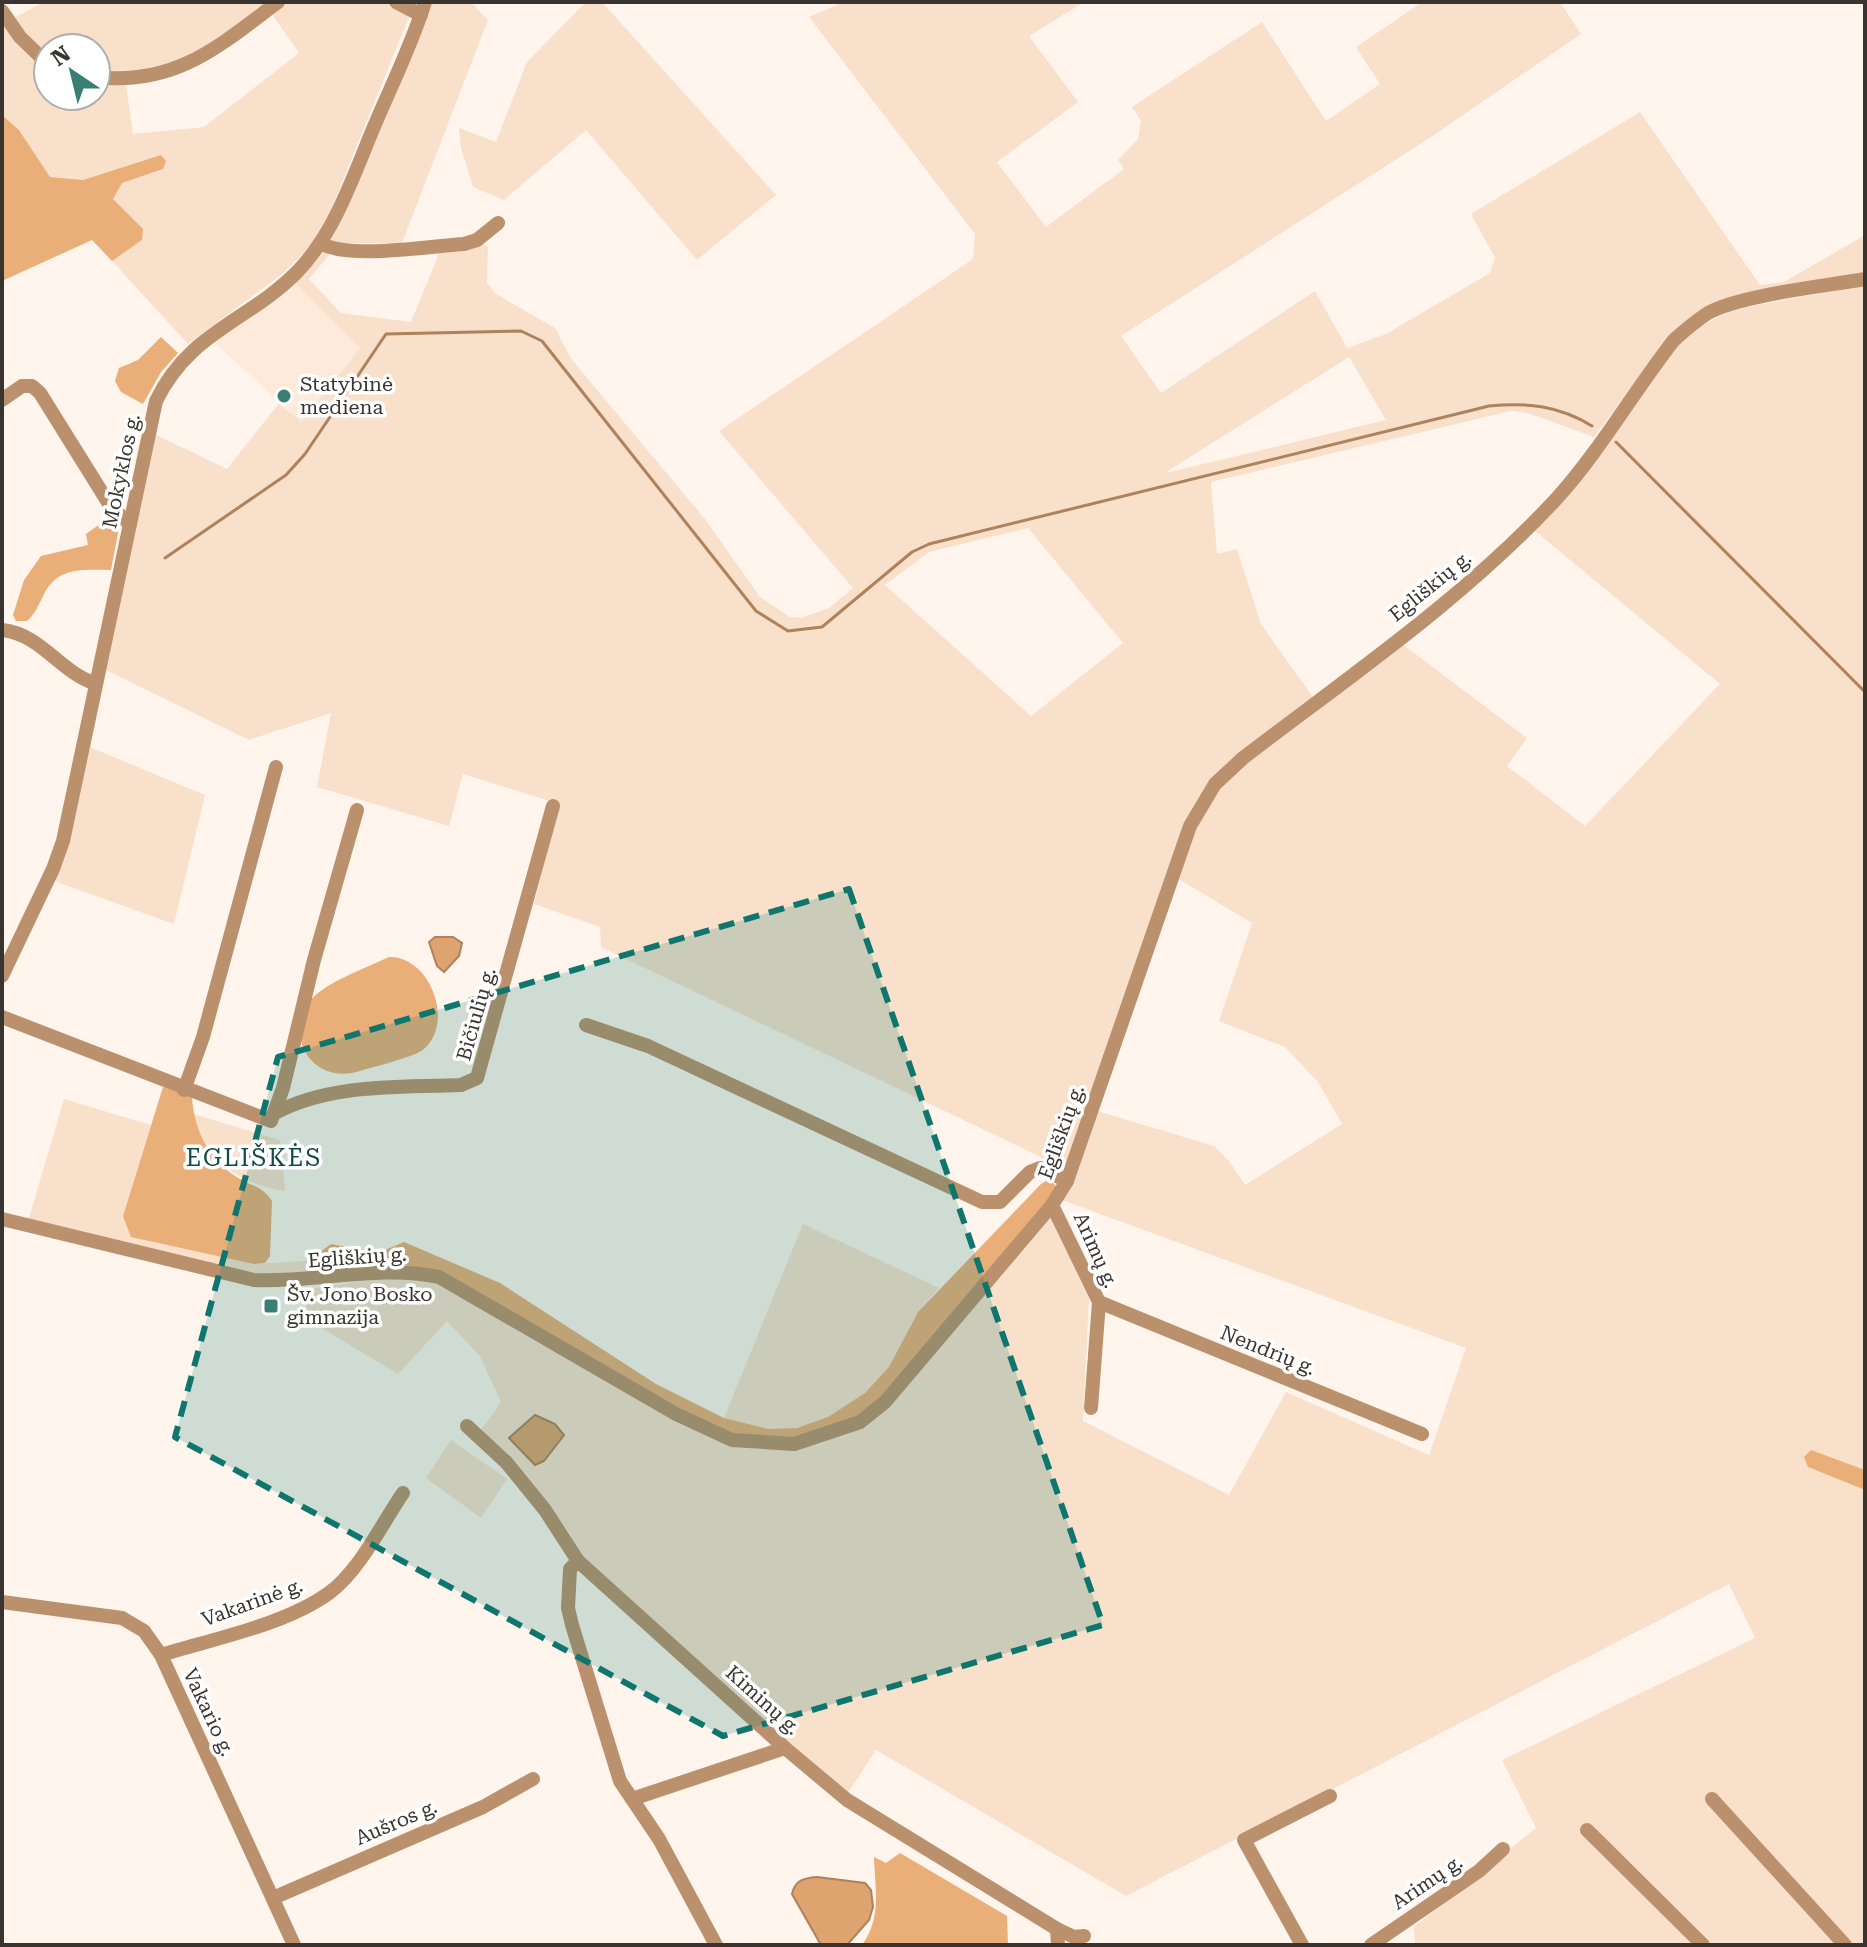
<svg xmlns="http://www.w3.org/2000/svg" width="1867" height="1947" font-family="'Roboto Serif',serif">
  <rect width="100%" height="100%" fill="#fff5ed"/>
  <path fill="#fdeadb" d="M294,282L360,348L301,422L214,342Z"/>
  <g fill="#f9e0cb" fill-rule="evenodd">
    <path d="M44,2H415L332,207L309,248L282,274L188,344L112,261L142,240L113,199L122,183L163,169L162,155L83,180L50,177L19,130L2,115V24ZM271,13L299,53L204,127L133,134L126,85L178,75ZM48,48H96V96H48Z"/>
    <path d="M431,2H471L488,20L402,243H339L309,279L341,313L411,322L440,251L481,243L488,247L487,283L496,294L555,328L572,360L705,519L760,597L790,617L801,618L829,608L853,588L719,431L973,259L975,234L809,17L843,2H1084L1029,36L1078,102L997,162L1046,227L1124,169L1118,160L1138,139L1141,121L1132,107L1262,22L1326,121L1380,84L1356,47L1418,5L1417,2H1560L1581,34L1431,137L1121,336L1161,393L1315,291L1347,348L1386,334L1490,273L1495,258L1471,214L1640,112L1760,285L1784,282L1865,235V272L1759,292L1673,333L1594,437L1528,413L1511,411L1211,482L1217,554L1237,549L1261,624L1315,700L1247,750L1184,828L1066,1169L601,947L600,927L534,904L559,804L463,774L449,826L317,787L331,713L249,740L104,669L152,433L227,469L279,403L301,422L360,348L294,282L330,241ZM1349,357L1386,420L1166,473V472ZM1028,528L1123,643L1031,716L885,585L929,552Z"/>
    <path d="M586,2H602L776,195L697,260L586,130L504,200L473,187L461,148L459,128L496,142L527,62Z"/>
    <path d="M1865,284V1470L1810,1450L1808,1467L1865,1490V1945H1415L1414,1927L1536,1828L1502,1760L1755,1638L1729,1584L1126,1896L876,1750L846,1796L583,1558L481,1430L501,1402L480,1356L447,1321L398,1374L310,1321L303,1290L382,1278L433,1281L534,1341L727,1443C758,1452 784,1450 815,1443L1050,1216L1089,1299L1083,1421L1229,1495L1286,1392L1429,1455L1466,1348L1062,1200L1094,1110L1214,1146L1229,1161L1245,1185L1342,1124L1318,1082L1285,1047L1219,1021L1252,923L1177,878L1206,805L1228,778L1401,643L1527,738L1507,766L1585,826L1720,684L1535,531L1570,492L1671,351C1692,331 1711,318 1739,309Z"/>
    <path d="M87,746L205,795L174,924L54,881Z"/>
    <path d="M64,1099L151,1125L123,1216L254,1264L318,1260L319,1273L256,1274L28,1221Z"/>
    <path d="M193,1114L280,1140L285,1191C242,1185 201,1160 193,1114Z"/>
    <path d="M803,1224L939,1288C933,1296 925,1303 919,1311C906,1328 903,1349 890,1366C864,1401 812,1435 767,1429C752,1427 738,1421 724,1418Z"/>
    <path d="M451,1440L507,1479L481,1518L426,1478Z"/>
  </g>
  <g fill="#eaae79">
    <path d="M2,115L19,130L50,177L83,180L161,155L166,161L163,169L122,183L113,199L143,229L142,240L112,261L92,240L2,281Z"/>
    <path d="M161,337L178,353L161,372L143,404L121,392L115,381L119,368L138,360Z"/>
    <path d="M107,519L120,522L111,570C84,570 58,566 44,594C39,604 35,614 27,621H16L13,615L24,580L41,556L88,545L86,534Z"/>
    <path d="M389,957C430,956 455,1022 424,1049C413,1058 375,1066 360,1071C306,1088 279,1023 318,993C337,978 366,968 389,957Z"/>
    <path d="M163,1087L192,1097C194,1131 210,1163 242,1180C255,1187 264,1188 272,1201L270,1256L265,1263L254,1264L131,1237L123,1216Z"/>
    <path d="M1049,1179L1057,1187L1050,1200L896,1385L863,1414L796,1438L743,1439L706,1423L517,1317L468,1286L437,1272L319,1273V1253L331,1244L378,1253L404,1242L500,1283L656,1384L724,1418L768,1429L797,1428L828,1417L865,1393L889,1367L918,1312L1041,1184Z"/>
    <path d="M1811,1450L1865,1470V1490L1808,1467L1804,1457Z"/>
    <path d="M900,1853L1007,1916L1008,1945H862C882,1918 875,1889 874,1857L886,1863Z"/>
  </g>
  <g fill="#dfa36f" stroke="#ad825c" stroke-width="2">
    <path d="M435,937H453L462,943L459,956L444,972L437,966L429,942Z"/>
    <path d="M535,1415L555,1424L564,1435L544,1461L535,1465L509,1438Z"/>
    <path d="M817,1877L865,1883L871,1890L873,1907L869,1920L847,1945H821L792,1894C795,1880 804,1878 817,1877Z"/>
  </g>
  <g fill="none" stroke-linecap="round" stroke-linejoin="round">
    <g stroke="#ad825c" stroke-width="3">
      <path d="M1616,442L1865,692"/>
      <path d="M165,558L286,475L305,454L386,334L521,331L542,341L756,611L788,631L822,627L912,552L929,544L1489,406C1527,402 1560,406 1592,426"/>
    </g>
    <g stroke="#bb916d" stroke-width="14">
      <path d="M396,2L421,15"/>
      <path d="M2,11L20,37L48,64"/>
      <path d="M96,77C175,86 218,47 278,2"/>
      <path d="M320,243C350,260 428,246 464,244L477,240L498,223"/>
      <path d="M2,400L22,386H32L40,393L111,507L130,524"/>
      <path d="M2,630C41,634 59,671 94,683"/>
      <path d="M2,976L53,869L63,841L156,401C190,331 248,322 298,271C338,229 356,167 379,115C395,78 413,41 425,2"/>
      <path d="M2,1017L271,1121L283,1088L314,960L357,810"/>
      <path d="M586,1025L648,1046L982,1202H1000L1030,1172L1040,1168L1067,1181"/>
      <path d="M184,1090L203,1037L276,767"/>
      <path d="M275,1113C332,1083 398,1088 461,1085L477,1078L553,806"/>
      <path d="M1052,1205L1099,1302L1091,1408"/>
      <path d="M2,1219L254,1280C315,1283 379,1264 439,1277L676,1414L732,1440L794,1444L860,1422L885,1402L1052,1205L1067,1181L1190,826L1215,784L1243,758C1350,676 1466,597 1558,497C1601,449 1634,391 1674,340C1685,330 1696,321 1708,313C1740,295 1826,286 1865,279"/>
      <path d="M1099,1302L1422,1434"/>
      <path d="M467,1426L506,1462L545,1510L578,1561L785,1748L847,1800L1057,1929L1074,1937L1084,1936"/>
      <path d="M578,1561L570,1569L568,1608L572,1625L620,1781L659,1839L716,1945"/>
      <path d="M2,1602L122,1618L144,1631L161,1655L294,1945"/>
      <path d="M161,1655C212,1639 285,1625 329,1593C360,1570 381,1525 403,1493"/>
      <path d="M632,1799L785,1748"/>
      <path d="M1712,1799L1845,1945"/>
      <path d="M1587,1830L1703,1945"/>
      <path d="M273,1898L483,1807L533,1779"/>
      <path d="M1057,1929L1058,1945"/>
      <path d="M1302,1945L1244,1840L1330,1796"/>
      <path d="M1371,1945L1479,1871L1503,1849"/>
    </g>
  </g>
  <path fill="#0f766e" fill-opacity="0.2" stroke="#0f766e" stroke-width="6" stroke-dasharray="16 10" stroke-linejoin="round" d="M849,889L1103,1625L723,1736L175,1437L278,1057Z"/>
  <g fill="#397f76" stroke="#fff" stroke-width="3">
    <circle cx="284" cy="396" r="8"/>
    <rect x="263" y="1298" width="16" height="16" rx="4"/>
  </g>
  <g text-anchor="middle" stroke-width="7" stroke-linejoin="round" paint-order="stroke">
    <g font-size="20" fill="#393430" stroke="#fff" text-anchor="start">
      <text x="300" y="391">Statybinė<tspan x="300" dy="23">mediena</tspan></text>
      <text x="287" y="1301">Šv. Jono Bosko<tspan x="287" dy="23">gimnazija</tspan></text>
    </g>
    <g font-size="20" fill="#393430" stroke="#fff">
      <text transform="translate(121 471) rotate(-78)" y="7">Mokyklos g.</text>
      <text transform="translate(1430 586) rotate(-39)" y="7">Egliškių g.</text>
      <text transform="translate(476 1014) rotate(-74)" y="7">Bičiulių g.</text>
      <text transform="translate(1061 1132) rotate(-70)" y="7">Egliškių g.</text>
      <text transform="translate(1096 1250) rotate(66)" y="7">Arimų g.</text>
      <text transform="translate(357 1257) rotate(-4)" y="7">Egliškių g.</text>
      <text transform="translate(1268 1350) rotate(22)" y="7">Nendrių g.</text>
      <text transform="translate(252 1602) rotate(-20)" y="7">Vakarinė g.</text>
      <text transform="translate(763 1700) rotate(42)" y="7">Kiminų g.</text>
      <text transform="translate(209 1712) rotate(65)" y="7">Vakario g.</text>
      <text transform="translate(396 1822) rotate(-23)" y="7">Aušros g.</text>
      <text transform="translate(1427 1882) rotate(-34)" y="7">Arimų g.</text>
    </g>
    <g font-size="24" letter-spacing="2" fill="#0f4b44" stroke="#fff">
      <text x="254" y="1166">EGLIŠKĖS</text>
    </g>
  </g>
  <rect width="1867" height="1947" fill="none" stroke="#393430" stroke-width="8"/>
  <g transform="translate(72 72) rotate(325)"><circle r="38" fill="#ffffff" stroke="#b0aeac" stroke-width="2"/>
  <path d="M0-6L14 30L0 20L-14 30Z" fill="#397f76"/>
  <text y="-12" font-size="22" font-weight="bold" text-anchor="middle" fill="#393430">N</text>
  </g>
</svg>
